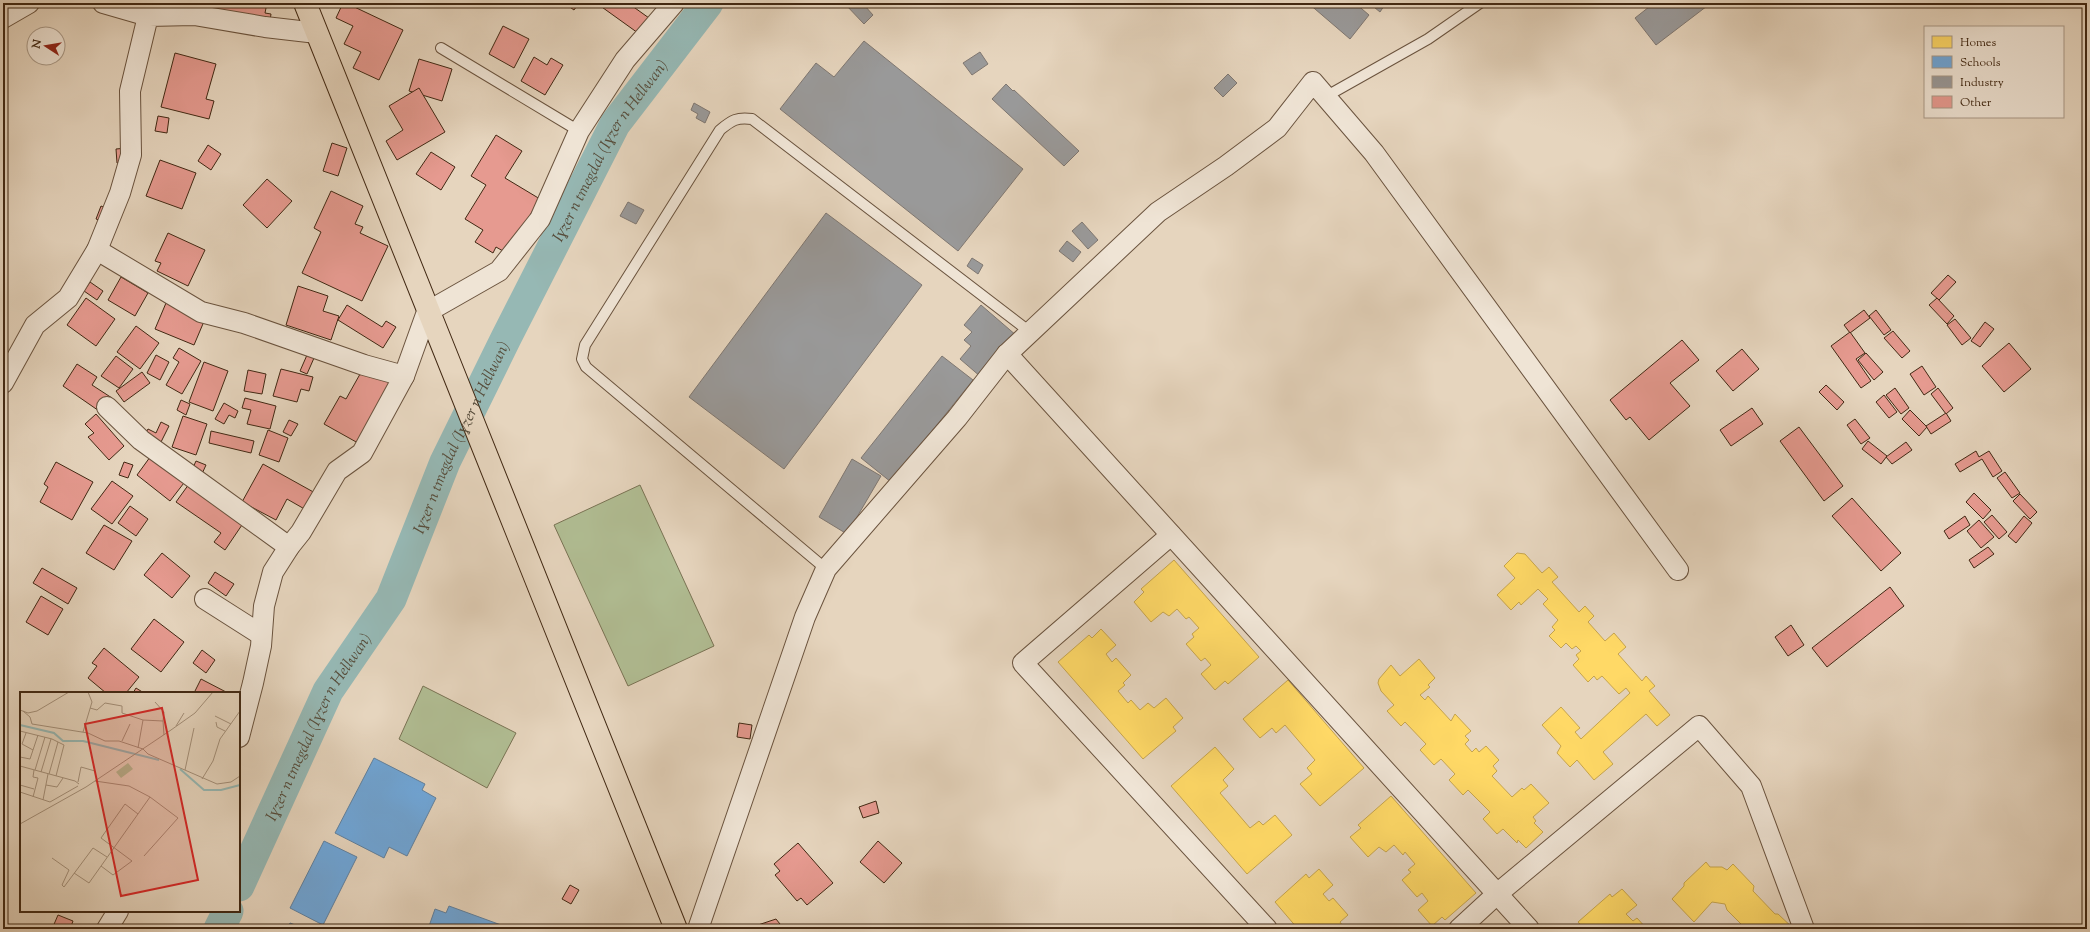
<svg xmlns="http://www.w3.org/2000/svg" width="2090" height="932" font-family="'Sorts Mill Goudy',serif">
  <rect width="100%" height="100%" fill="#e6d5be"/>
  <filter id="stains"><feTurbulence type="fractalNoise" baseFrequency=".005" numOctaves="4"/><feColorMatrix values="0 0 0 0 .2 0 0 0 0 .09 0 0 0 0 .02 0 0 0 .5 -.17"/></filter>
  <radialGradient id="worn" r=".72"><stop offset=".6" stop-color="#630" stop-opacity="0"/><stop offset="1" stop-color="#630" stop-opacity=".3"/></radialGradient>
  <g fill="#b1be94" stroke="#797354">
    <path d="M640,485L714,646L628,686L554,525Z"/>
    <path d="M423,686L516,733L487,788L399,739Z"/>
  </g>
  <g fill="#ffd966" stroke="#c6a44d">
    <path d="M1517,553L1525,554L1542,573L1549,567L1558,577L1552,582L1579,612L1585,606L1594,616L1588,622L1605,641L1614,633L1626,647L1618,654L1642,681L1646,676L1655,686L1649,691L1670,715L1657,726L1646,714L1603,752L1613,764L1594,780L1577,760L1570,767L1557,753L1561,746L1542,725L1561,707L1580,728L1575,732L1581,739L1630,693L1626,688L1619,694L1602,676L1597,680L1594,676L1588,682L1573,665L1579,659L1576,655L1581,651L1576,646L1572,649L1566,643L1561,648L1549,636L1555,630L1552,627L1558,620L1543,604L1548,599L1538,589L1521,605L1519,602L1511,610L1497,595L1515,578L1504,566Z"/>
    <path d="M1174,560L1259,657L1228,684L1225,681L1215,690L1201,674L1211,665L1205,658L1201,661L1186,644L1194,637L1192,634L1199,628L1189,617L1186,619L1177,609L1169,616L1163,612L1151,622L1134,602L1144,592L1141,589Z"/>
    <path d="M1101,629L1116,645L1106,654L1112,662L1116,658L1131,675L1123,683L1125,685L1118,691L1128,703L1131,700L1140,710L1148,703L1154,708L1166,698L1183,718L1173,727L1176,731L1143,759L1058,662L1089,635L1092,638Z"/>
    <path d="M1419,659L1435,678L1428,685L1430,687L1420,695L1425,700L1428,696L1451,721L1455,714L1471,731L1465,736L1469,740L1465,744L1472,752L1476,748L1479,752L1486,746L1499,760L1493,766L1497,771L1492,776L1512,797L1522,788L1524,790L1531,784L1549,803L1533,817L1536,821L1534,823L1543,832L1526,848L1518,840L1517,843L1503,829L1497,834L1483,819L1490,812L1468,790L1463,795L1449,780L1455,774L1441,759L1434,765L1420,750L1426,744L1405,722L1401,726L1387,711L1394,705L1381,691L1378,683L1379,679L1391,665L1400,676Z"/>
    <path d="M1288,680L1364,768L1320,806L1300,784L1312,774L1307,768L1315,760L1285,725L1276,733L1272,728L1260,738L1243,719Z"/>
    <path d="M1215,747L1234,769L1223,780L1228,786L1220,793L1250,828L1259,821L1263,825L1275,815L1292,835L1247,874L1171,786Z"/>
    <path d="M1391,796L1476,893L1445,920L1442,917L1432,926L1418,910L1428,901L1422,893L1417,897L1402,880L1411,872L1408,870L1415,864L1405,852L1403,855L1394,845L1386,852L1379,847L1368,857L1350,837L1361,828L1358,825Z"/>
    <path d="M1706,862L1710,867H1722L1727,870L1733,864L1754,886L1753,891L1775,914H1778L1794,929H1746L1727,910L1725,904L1712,902L1694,922L1672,899L1684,886V883Z"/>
    <path d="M1319,869L1333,885L1323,894L1329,901L1333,898L1348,915L1340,922L1342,925L1338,929H1298L1275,902L1306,874L1309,878Z"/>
    <path d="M1622,889L1637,905L1626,914L1633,921L1637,918L1647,929H1584L1578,922L1610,894L1612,897Z"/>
  </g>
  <g fill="#6fa8dc" stroke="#6182a0">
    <path d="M374,758L425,784L422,790L436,798L407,856L389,847L384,858L335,833Z"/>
    <path d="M324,841L357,857L323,925L290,908Z"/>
    <path d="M449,906L512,929H428L435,909L446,913Z"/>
    <path d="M290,923L306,929H287Z"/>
  </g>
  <g fill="#999" stroke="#7f7771">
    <path d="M846,3H865L867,5L865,6L873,15L864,24L845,4Z"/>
    <path d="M1308,3H1355L1369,15L1350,39Z"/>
    <path d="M1369,3H1386L1380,12Z"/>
    <path d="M1654,3H1711L1656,45L1635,18Z"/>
    <path d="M864,41L1023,169L958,251L780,109L816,63L834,77Z"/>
    <path d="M980,52L988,64L972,75L963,63Z"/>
    <path d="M1228,74L1237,83L1223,97L1214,88Z"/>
    <path d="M1006,84L1013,91L1014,90L1079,151L1064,166L992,99Z"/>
    <path d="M694,103L710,112L705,123L696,118L698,114L691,110Z"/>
    <path d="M628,202L644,210L636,224L620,216Z"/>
    <path d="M826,213L922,285L784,469L689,397Z"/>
    <path d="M1082,222L1098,240L1088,249L1072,231Z"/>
    <path d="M1067,241L1081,252L1073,262L1059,251Z"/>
    <path d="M972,258L983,265L978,274L967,266Z"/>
    <path d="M981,305L1017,336L981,377L960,359L971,346L964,340L972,332L964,325Z"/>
    <path d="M942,356L973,380L891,482L861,458Z"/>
    <path d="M852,459L881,476L847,534L819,517Z"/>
  </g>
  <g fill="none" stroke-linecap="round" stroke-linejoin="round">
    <g stroke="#96b8b4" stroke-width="31">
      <path id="s1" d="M239,886L328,691L391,599L445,462L506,338L615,124L708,3"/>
      <path d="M219,929L228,911"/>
    </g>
  </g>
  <g fill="#e69a90" stroke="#412813">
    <path d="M161,3H177L175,12L160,8Z"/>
    <path d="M200,3H267L265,13L271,14L269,27L198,14Z"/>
    <path d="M343,3H346L403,30L379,80L353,68L361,52L344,44L353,26L336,18Z"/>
    <path d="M564,3H579L574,10Z"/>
    <path d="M601,3H628L649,18L638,33L599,5Z"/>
    <path d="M503,26L529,39L514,68L489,54Z"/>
    <path d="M175,53L216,64L206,99L214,101L209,119L161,107Z"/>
    <path d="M534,57L547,65L551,58L563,65L545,95L521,81Z"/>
    <path d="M419,59L452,69L442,101L409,91Z"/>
    <path d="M419,88L445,132L397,160L386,141L403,130L389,106Z"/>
    <path d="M158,116L169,118L167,133L155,131Z"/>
    <path d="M496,135L522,151L505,178L540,199L511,246L507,244L503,251L496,247L493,253L475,242L483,230L465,219L486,185L471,176Z"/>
    <path d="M332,143L347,148L338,176L323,171Z"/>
    <path d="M208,145L221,154L211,170L198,161Z"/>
    <path d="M127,148L128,162L117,163L116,149Z"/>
    <path d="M431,152L455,167L441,190L416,174Z"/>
    <path d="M160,160L196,173L182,209L146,196Z"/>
    <path d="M267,179L292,201L267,228L243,205Z"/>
    <path d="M331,191L363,206L355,224L363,227L360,233L388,246L362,301L302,273L321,232L314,228Z"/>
    <path d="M101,206L110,210L105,222L96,219Z"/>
    <path d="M168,233L205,250L188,286L157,271L161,263L155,261Z"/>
    <path d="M1948,275L1956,282L1939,300L1931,293Z"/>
    <path d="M121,277L148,293L135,316L108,300Z"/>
    <path d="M90,282L103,291L97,300L84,291Z"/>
    <path d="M298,286L328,296L323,311L339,316L331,340L286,325Z"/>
    <path d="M86,298L115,319L96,346L67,325Z"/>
    <path d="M1937,298L1954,316L1947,324L1929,305Z"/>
    <path d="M166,303L205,319L194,345L155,329Z"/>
    <path d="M347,305L382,327L386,321L396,327L383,348L338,320Z"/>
    <path d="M1864,310L1870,318L1850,333L1844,325Z"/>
    <path d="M1876,310L1891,330L1884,335L1869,316Z"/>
    <path d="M1955,319L1971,338L1962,345L1947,325Z"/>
    <path d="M1985,322L1994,329L1980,347L1971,341Z"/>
    <path d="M136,326L159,343L140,369L117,352Z"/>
    <path d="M1893,331L1910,351L1902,358L1884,338Z"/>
    <path d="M1850,332L1865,353L1856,359L1871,381L1861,388L1831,346Z"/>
    <path d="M1682,340L1699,360L1670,383L1690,406L1649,440L1630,417L1626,420L1610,400Z"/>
    <path d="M2009,343L2031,369L2004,392L1982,366Z"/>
    <path d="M179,348L201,361L182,394L166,385L179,362L173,358Z"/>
    <path d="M1742,349L1759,369L1733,391L1716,371Z"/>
    <path d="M1866,353L1883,372L1874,380L1858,360Z"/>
    <path d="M156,355L169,362L160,380L147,373Z"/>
    <path d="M307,355L314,358L307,374L300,371Z"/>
    <path d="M116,356L133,369L119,388L101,376Z"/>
    <path d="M204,362L228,371L213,411L189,402Z"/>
    <path d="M77,364L97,377L92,385L112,398L102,413L63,386Z"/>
    <path d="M1922,366L1936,387L1924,395L1910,374Z"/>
    <path d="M364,367L392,383L358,443L324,424L340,396L346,399Z"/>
    <path d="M281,369L313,377L309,391L301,389L297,402L273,396Z"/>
    <path d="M248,370L266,374L262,394L244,391Z"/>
    <path d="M142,372L150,383L124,402L116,391Z"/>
    <path d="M1826,385L1844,402L1837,410L1819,392Z"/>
    <path d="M1895,388L1909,408L1901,414L1886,395Z"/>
    <path d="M1938,388L1953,408L1946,414L1931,394Z"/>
    <path d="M1884,395L1897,412L1889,418L1876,402Z"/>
    <path d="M245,398L276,406L270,429L247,424L251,410L242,408Z"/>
    <path d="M181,400L190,404L186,415L177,410Z"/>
    <path d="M224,403L238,411L235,418L229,415L224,424L215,419Z"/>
    <path d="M1752,408L1763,424L1731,446L1720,430Z"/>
    <path d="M1910,410L1927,427L1919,436L1902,419Z"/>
    <path d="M1946,413L1951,421L1931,434L1926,426Z"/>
    <path d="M96,414L124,446L109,460L88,437L94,433L85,424Z"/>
    <path d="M183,416L207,424L196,455L172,447Z"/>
    <path d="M1855,419L1870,438L1861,444L1847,425Z"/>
    <path d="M289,420L298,424L291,436L283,432Z"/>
    <path d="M161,422L169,426L159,446L143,438L148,429L156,433Z"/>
    <path d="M1799,427L1843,486L1824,501L1780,441Z"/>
    <path d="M268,430L288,438L279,462L259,455Z"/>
    <path d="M211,431L254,441L251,453L209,443Z"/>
    <path d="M1868,441L1887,456L1881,464L1862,449Z"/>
    <path d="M1906,442L1912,450L1892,464L1886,457Z"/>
    <path d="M1976,451L1979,457L1989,451L2002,471L1993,477L1982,459L1960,472L1955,464Z"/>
    <path d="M153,453L187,479L170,501L137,475Z"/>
    <path d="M196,461L206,465L201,476L191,472Z"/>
    <path d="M56,462L93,482L72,520L40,502L48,487L44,484Z"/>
    <path d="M124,462L133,465L128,478L119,475Z"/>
    <path d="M263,464L317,494L308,511L287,499L276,520L242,502Z"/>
    <path d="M2005,472L2020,493L2012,498L1997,478Z"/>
    <path d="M112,481L133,496L112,524L91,509Z"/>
    <path d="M189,484L244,522L225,550L214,542L221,533L176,502Z"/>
    <path d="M1974,493L1991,510L1983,519L1966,502Z"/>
    <path d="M2020,494L2037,512L2030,519L2013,501Z"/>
    <path d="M1852,498L1901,553L1881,571L1832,516Z"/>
    <path d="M130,506L148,519L136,536L118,523Z"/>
    <path d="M1992,515L2007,532L1999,539L1984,522Z"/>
    <path d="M1965,516L1970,525L1949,539L1944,531Z"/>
    <path d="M2024,516L2032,523L2016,543L2008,536Z"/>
    <path d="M1979,520L1994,537L1981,548L1967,531Z"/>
    <path d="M104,525L132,541L114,570L86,553Z"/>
    <path d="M1988,547L1994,554L1974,568L1969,560Z"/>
    <path d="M162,553L190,576L172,598L144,575Z"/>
    <path d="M42,568L77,588L68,604L33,583Z"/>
    <path d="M215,572L234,584L226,596L208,583Z"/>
    <path d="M1890,587L1904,606L1827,667L1812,648Z"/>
    <path d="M41,596L63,609L48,635L26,622Z"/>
    <path d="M154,619L184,642L161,672L131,649Z"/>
    <path d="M1791,625L1804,645L1788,656L1775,637Z"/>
    <path d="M104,648L139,677L126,693H106L88,678L97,666L92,663Z"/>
    <path d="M202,650L215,660L206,673L193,663Z"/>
    <path d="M201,679L228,693H194Z"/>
    <path d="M136,688L144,693H133Z"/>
    <path d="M739,723L752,725L750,739L737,737Z"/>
    <path d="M876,801L879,813L863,818L859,807Z"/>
    <path d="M878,841L902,863L884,883L860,862Z"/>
    <path d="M798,843L833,883L807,905L801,898L797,901L775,875L780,871L774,864Z"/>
    <path d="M570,885L579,890L571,904L562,899Z"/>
    <path d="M58,915L73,921L70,929H52Z"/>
    <path d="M776,919L784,929H752V927Z"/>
  </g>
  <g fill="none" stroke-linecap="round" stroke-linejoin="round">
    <defs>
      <g id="lane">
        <path d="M441,48L579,131"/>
        <path d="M1325,97L1428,39L1480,3"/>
        <path d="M826,569L586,367L582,359L585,345L720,130C732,120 737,117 752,119L1030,332"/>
      </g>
      <g id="street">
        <path d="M103,3L148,16"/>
        <path d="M3,18L29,3"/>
        <path d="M97,250L201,312L244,323L364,365L404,376"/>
        <path d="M1007,354L1529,929"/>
        <path d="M3,383L35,325L68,298L97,250L120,193L131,155L130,91L148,16L194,15L265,27L317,33"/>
        <path d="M107,407L141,440L289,547"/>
        <path d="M1171,535L1023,663L1267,929"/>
        <path d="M205,599L260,634"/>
        <path d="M239,737L253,683L261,646L264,606L273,572L289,547L301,532L337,471L362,453L404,376L427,312L499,271L540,219L579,131L625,60L674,3"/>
        <path d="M107,929L118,911"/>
        <path d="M698,929L805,617L826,569L957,418L1007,354L1158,212L1226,166L1277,128L1313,82L1374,153L1678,570"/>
        <path d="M1459,929L1497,894L1699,726L1751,786L1804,929"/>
      </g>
      <path id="primary" d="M305,3C428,312 554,619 676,929"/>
    </defs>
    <use href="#lane" stroke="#6a533e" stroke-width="12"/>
    <use href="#street" stroke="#6a533e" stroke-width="22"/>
    <use href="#primary" stroke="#412813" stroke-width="24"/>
    <use href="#lane" stroke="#efe4d5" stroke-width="10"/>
    <use href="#street" stroke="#efe4d5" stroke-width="20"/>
    <use href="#primary" stroke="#e6d5be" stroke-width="22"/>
  </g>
  <g text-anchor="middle" stroke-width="4" stroke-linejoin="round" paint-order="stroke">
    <g font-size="16" font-style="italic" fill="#564c3b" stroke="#efe4d5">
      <text dy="6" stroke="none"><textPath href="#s1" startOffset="826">Iɣzer n tmegdal (Iɣzer n Hellwan)</textPath></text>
      <text dy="6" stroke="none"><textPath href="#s1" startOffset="502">Iɣzer n tmegdal (Iɣzer n Hellwan)</textPath></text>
      <text dy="6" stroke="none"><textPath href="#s1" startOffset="178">Iɣzer n tmegdal (Iɣzer n Hellwan)</textPath></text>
    </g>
  </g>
  <g transform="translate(20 692)">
    <rect width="220" height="220" fill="#e6d5be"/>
    <path d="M108,71L113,77L101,86L96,80Z" fill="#b1be94"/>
    <path fill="none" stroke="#96b8b4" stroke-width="2" d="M0,33L34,41L43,49H63L139,68M160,77L184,98H201L220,93"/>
    <path fill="none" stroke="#a4907a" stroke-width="1" d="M135,10L144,20L143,29M70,16L77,18L85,11L102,14V21L123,28L143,29L144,43M0,18L8,21L17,19L49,0M3,19L10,25L12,32L68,41L85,49H99L123,57L128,62L197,92L211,90L220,84M195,24L211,32M196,30L197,35L205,39M156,34L164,21M0,39L32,47L44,53L36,84M63,40L72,10L68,0M6,41L2,52L13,58M102,49L110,32M118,56L123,28M0,65L10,67L18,43M0,74L55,89L59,92M15,78L25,45M165,78L174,36M21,80L31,47M29,82L38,50M182,87L193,69L200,47L220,19M75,89L109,94L130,105L158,126L124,164M58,90L61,75L75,79M0,93L14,97M26,93L37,95L43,86M0,100L30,110L58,94M13,105L18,86L13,85L14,78M23,108L28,82M0,132L66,95L151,38L175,21L193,0M32,166L49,178L42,193L44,195L73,156L87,165M81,174L93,183L112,169L81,146L105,112L118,122M54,181L69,191L130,105"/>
    <path fill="#d62828" fill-opacity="0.15" stroke="#d62828" stroke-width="2" d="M142,16L178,188L101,204L65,32Z"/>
    <rect width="220" height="220" fill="none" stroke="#412813" stroke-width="2"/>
  </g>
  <rect width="2090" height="932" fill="none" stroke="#e6d5be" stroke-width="16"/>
  <rect x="4" y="4" width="2082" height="924" fill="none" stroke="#412813" stroke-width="2"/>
  <rect x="8" y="8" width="2074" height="916" fill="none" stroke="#412813"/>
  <rect x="1924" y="26" width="140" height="92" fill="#efe4d5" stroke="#a99987"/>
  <rect x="1932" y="36" width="20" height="12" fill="#ffd966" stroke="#a99987"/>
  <text x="1960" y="46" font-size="12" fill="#412813">Homes</text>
  <rect x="1932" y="56" width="20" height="12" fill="#6fa8dc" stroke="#a99987"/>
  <text x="1960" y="66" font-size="12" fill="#412813">Schools</text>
  <rect x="1932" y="76" width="20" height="12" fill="#999999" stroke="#a99987"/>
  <text x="1960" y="86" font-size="12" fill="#412813">Industry</text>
  <rect x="1932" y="96" width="20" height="12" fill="#e69a90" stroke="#a99987"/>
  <text x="1960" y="106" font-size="12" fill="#412813">Other</text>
  <g transform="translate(46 46) rotate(282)"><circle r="19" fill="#efe4d5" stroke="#a99987"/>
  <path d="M0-3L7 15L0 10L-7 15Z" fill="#8f2418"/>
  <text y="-6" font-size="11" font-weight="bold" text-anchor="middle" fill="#412813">N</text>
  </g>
  <rect width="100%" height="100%" filter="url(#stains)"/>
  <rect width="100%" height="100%" fill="url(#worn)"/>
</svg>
